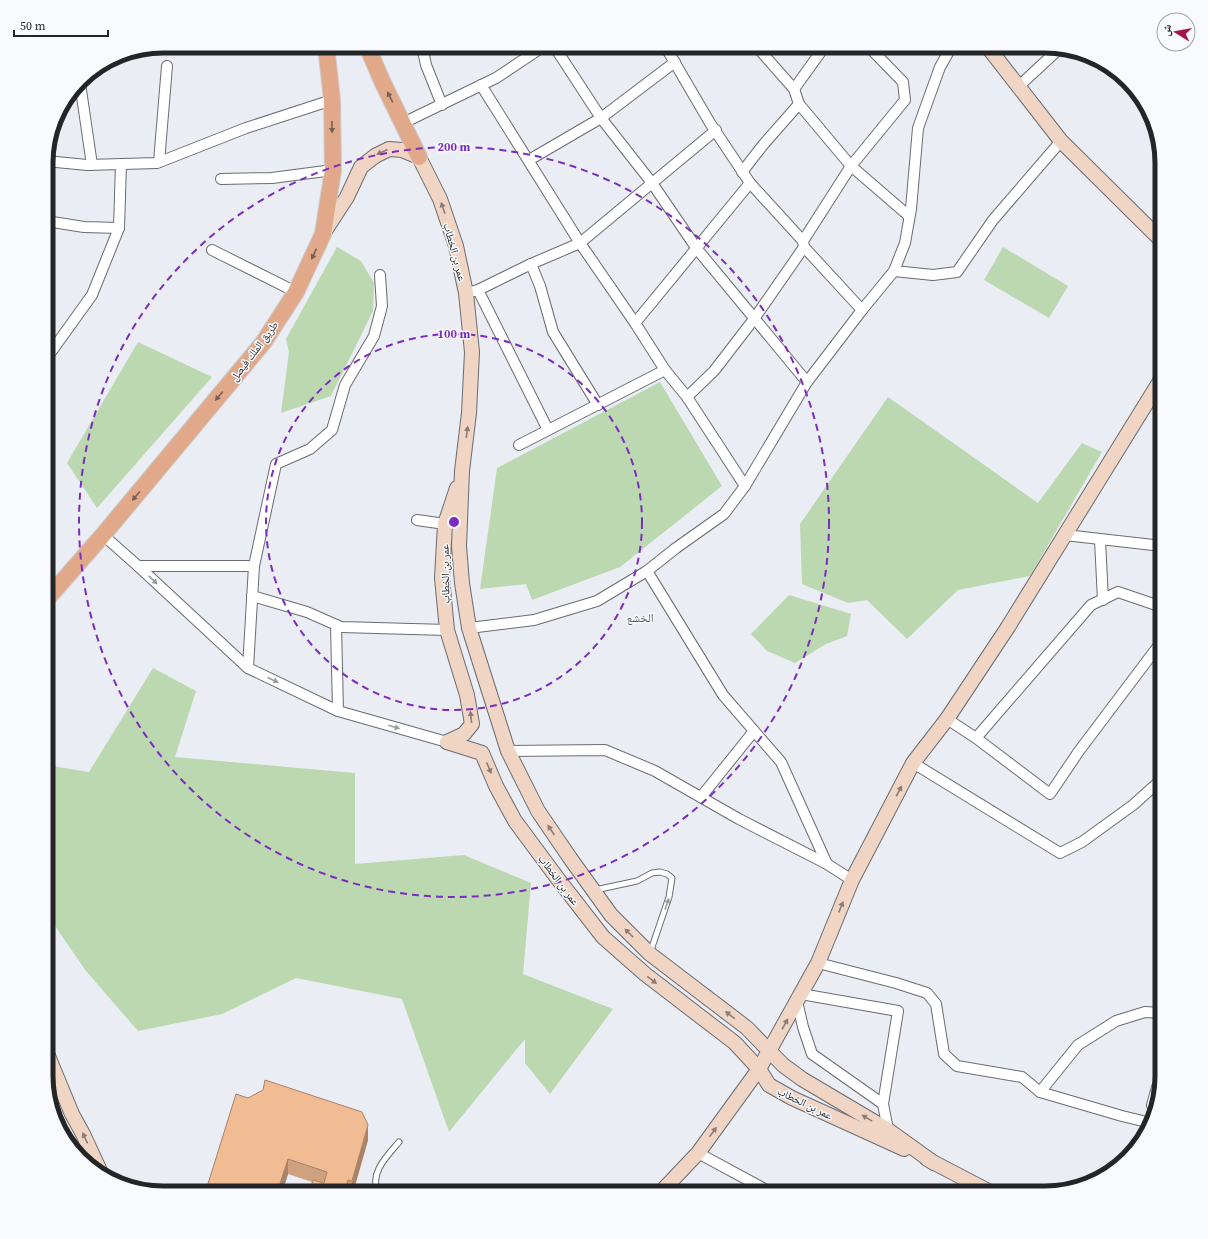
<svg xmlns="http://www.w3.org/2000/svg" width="1208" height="1239" font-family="'Source Serif 4','Noto Naskh Arabic',serif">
  <rect width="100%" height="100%" fill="#eaedf4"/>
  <g fill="#bcd8b1">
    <path d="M337,247L361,261L374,283L373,311L331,396L281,413L289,352L286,339Z"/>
    <path d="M1003,247L1068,286L1049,318L984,280Z"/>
    <path d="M138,342L212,377L97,508L67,463Z"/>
    <path d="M660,382L722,486L620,567L532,600L526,584L480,589L497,468Z"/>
    <path d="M888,397L1038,503L1082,443L1102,452L1030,576L958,590L907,639L867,600L848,603L802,584L800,524Z"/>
    <path d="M789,595L851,614L847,636L826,644L795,663L767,651L751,634Z"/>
    <path d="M153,668L196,691L175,757L355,773V864L464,855L531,883L523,974L613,1009L550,1094L525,1063V1039L449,1132L402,999L296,978L222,1014L138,1031L86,971L46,913V765L89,772Z"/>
  </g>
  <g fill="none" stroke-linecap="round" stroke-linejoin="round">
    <defs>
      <g id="lane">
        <path d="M595,890L637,881L652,873L660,872L667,874L672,878L669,897L650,953"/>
        <path d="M378,1193C369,1173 387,1156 399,1142"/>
      </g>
      <g id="street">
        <path d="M422,46L426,65L442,105"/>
        <path d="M554,46L601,118L652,183L697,249L807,382"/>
        <path d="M665,46L710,123L750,183L803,241L804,247L862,310"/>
        <path d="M756,46L794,89L799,104L851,166L909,216"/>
        <path d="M178,47L180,46"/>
        <path d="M80,83L92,165"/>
        <path d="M481,85L580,243L635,323L665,370L687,397L745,486"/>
        <path d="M1019,86L1060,48"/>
        <path d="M794,89L825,46"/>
        <path d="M403,123L496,78L544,46"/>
        <path d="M529,160L601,118L675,62"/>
        <path d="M46,161L87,165L157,163L246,128L332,100"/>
        <path d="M159,162L167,66"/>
        <path d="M742,172L763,145L799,104"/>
        <path d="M221,179L272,178L333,170"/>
        <path d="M46,221L84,227L119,228"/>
        <path d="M803,241L851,166L905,100L903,82L868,46"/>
        <path d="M212,250L296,292"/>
        <path d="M531,264L540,286L553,332L598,405"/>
        <path d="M894,271L933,275L957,272L993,220L1061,141"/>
        <path d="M478,290L548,430"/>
        <path d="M466,293L478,290L531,264L580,243L716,130"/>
        <path d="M635,323L750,183"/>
        <path d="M46,359L92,295L119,228L121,164"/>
        <path d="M687,397L714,371L754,319L804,247"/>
        <path d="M519,445L665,370"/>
        <path d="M417,520L445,524"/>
        <path d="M103,535L138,566L248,668L338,711L447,742"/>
        <path d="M1065,535L1162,546"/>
        <path d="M1100,540L1103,600"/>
        <path d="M138,566H254"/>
        <path d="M647,571L723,695L781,762L827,864"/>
        <path d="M252,596L307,612L341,627L447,630"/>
        <path d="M336,625L338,711"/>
        <path d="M469,628L534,620L597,601L647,571L676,548L724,514L745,486L807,382L862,310L894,271L905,243L911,209L918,128L940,67L952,46"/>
        <path d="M248,668L254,566L276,464L310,449L332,430L345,385L374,336L382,306L380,275"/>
        <path d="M947,719L976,738L1050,794L1079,751L1162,641"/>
        <path d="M976,738L1091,605L1118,592L1162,607"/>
        <path d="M508,751L605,750L655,771L739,819L827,864L852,880"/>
        <path d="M913,763L1060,853L1082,842L1133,805L1162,779"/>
        <path d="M701,797L754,731"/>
        <path d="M818,963L896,983L927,993L936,1004L944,1054L957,1066L1022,1077L1040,1092L1122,1116L1151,1123"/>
        <path d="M801,994L898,1011L883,1104"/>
        <path d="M797,1001L803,1027L812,1054L883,1104L888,1130"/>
        <path d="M1040,1092L1078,1045L1116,1021L1145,1012L1162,1013"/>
        <path d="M1155,1107L1152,1105L1157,1087L1160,1084"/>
        <path d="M698,1153L772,1193"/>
      </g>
      <g id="secondary">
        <path d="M987,46L1061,141L1162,241"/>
        <path d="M323,234L347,197L361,167L375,156L389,149L402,150L419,157L440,199L456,246L466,293L472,352L469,413L462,471L459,546L462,583L469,628L508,751L538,811L570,858L611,915L650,954L747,1028L783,1065L802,1079L888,1130L934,1163"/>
        <path d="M447,742L482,753L496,786L515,821L558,879L603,937L645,974L735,1043L759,1069L769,1085L792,1098L904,1149"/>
        <path d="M447,742L464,734L472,724L467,695L447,630L442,578L445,524L457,488"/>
        <path d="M46,1051L72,1114L83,1134L101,1173"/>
        <path d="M927,1159L992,1193"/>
        <path d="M660,1193L698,1153L759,1069L818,963L852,880L913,763L947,719L1008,627L1162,378"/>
      </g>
      <g id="primary">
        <path d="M367,46L382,81L419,157"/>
        <path d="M46,600L103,535L263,343L296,292L323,234L333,170L332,100L326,46"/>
      </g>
    </defs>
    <use href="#lane" stroke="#6a6c72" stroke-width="7"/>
    <use href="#street" stroke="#6a6c72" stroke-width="12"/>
    <use href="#secondary" stroke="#6a6c72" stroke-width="16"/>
    <use href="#primary" stroke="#cacbcb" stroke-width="18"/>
    <use href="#lane" stroke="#fff" stroke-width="5"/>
    <use href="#street" stroke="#fff" stroke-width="10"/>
    <use href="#secondary" stroke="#f0d4c4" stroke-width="14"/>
    <use href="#primary" stroke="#e1a98a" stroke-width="16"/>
  </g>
  <path fill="#cfa17f" d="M236,1094L368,1140L353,1192L310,1190L312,1182L288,1174L282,1193H207V1187Z"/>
  <g fill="#a98368">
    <path d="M368,1125V1140L353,1193H352V1181Z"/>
    <path d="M288,1159V1174L282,1193H277Z"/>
    <path d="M348,1180V1193L346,1189Z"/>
  </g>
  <path fill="#f1bb94" stroke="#a98368" d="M265,1080L362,1112L368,1125L352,1181L348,1180L346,1189L355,1192L354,1193H297L298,1187L310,1190L313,1180L324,1183L327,1172L288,1159L277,1193H249L241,1190L237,1193H212L209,1192L207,1187L236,1094L248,1098L263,1090Z"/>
  <defs><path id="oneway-solid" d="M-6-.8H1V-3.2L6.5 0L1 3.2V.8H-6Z"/></defs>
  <g fill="#796054">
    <use href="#oneway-solid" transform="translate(390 97) rotate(-117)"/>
    <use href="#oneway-solid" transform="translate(332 127) rotate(89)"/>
    <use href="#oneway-solid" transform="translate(314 254) rotate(115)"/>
    <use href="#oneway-solid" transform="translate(219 396) rotate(130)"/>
    <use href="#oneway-solid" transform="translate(136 496) rotate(130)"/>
  </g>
  <g fill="#8a7c76">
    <use href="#oneway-solid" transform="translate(382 152) rotate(156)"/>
    <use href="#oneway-solid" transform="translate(443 208) rotate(-109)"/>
    <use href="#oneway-solid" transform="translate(467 432) rotate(-83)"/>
    <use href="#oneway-solid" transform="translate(471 717) rotate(-96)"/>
    <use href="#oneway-solid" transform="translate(489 768) rotate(67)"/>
    <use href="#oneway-solid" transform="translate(899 791) rotate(-62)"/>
    <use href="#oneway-solid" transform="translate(551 830) rotate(-124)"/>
    <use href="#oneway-solid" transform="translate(841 907) rotate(-68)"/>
    <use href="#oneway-solid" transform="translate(629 933) rotate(-135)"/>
    <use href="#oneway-solid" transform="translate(652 980) rotate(37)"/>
    <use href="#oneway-solid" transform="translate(730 1015) rotate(-142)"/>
    <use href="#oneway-solid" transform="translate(785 1024) rotate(-61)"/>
    <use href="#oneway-solid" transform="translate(867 1118) rotate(-149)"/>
    <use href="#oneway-solid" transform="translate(713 1132) rotate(-54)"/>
    <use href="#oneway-solid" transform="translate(85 1138) rotate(-115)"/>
  </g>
  <g fill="#9c9d9e">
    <use href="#oneway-solid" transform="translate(153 580) rotate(43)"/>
    <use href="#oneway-solid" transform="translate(273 680) rotate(25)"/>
    <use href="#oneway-solid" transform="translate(394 727) rotate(16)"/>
    <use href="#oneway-solid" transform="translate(667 904) rotate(-71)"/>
  </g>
  <g fill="none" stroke="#7b2cbf" stroke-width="2" stroke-dasharray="7 5">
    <circle cx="454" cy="522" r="188"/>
    <circle cx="454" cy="522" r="375"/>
  </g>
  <g text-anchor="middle" stroke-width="3" stroke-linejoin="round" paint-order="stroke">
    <g font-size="11" fill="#242527" stroke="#f8fafe">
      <text transform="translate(455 252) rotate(75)" y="4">عمر بن الخطاب</text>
      <text transform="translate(254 351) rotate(-53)" y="4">طريق الملك فيصل</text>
      <text transform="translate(445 574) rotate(-91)" y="4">عمر بن الخطاب</text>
      <text transform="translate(559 880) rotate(53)" y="4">عمر بن الخطاب</text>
      <text transform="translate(805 1103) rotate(26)" y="4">عمر بن الخطاب</text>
    </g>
    <g font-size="12" fill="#55575d" stroke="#f8fafe">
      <text x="640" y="622">الخشع</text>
    </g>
  </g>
  <path d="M0 0H1208V1239H0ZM163 53H1045A110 110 0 0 1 1155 163V1076A110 110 0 0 1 1045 1186H163A110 110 0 0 1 53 1076V163A110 110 0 0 1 163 53Z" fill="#f8fafe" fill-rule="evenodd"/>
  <path fill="none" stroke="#242527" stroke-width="5" d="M163 53H1045A110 110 0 0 1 1155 163V1076A110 110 0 0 1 1045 1186H163A110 110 0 0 1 53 1076V163A110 110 0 0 1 163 53Z"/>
  <circle cx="454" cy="522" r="6" fill="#7b2cbf" stroke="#f8fafe" stroke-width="2"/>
  <g font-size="12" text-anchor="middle" font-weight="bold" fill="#7b2cbf" stroke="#f8fafe" stroke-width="3" stroke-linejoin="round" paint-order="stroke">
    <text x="454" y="151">200 m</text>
    <text x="454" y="338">100 m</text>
  </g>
  <g transform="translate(1176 32) rotate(281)"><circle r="19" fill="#f8fafe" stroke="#a3a5a8"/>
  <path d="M0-3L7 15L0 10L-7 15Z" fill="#a6124b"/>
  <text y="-6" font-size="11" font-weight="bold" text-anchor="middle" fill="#242527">ش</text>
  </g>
  <path d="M14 30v6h94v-6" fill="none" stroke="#242527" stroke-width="2"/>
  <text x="20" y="30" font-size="12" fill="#242527" stroke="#f8fafe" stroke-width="3" paint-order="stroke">50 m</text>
</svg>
